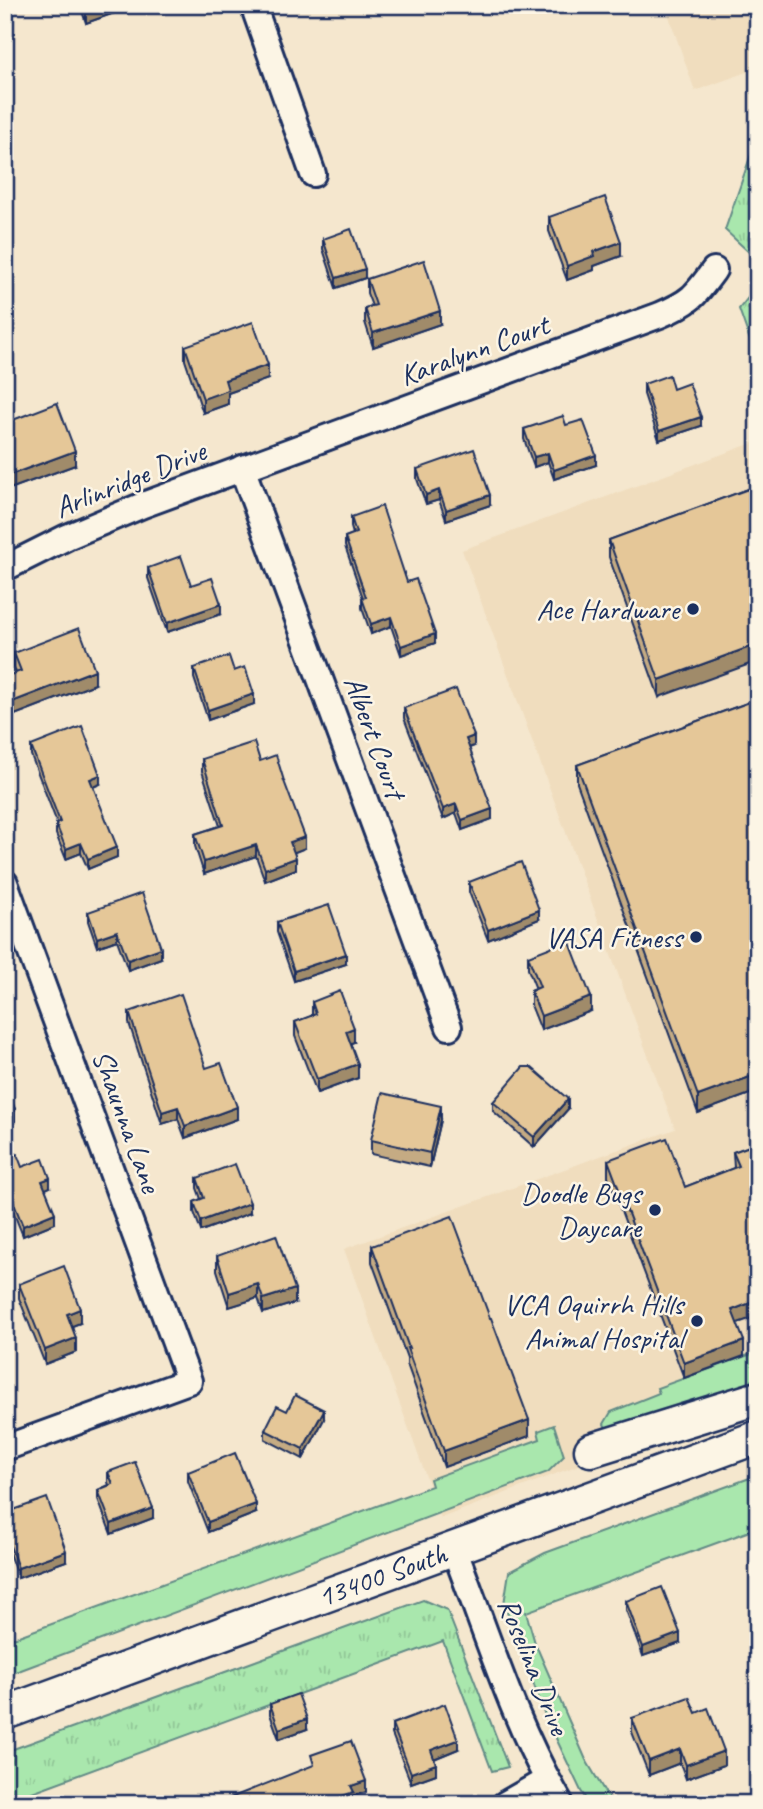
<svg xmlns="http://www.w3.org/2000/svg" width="763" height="1809" font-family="Caveat,sans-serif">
  <defs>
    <pattern id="park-tufts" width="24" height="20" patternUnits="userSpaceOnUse" patternTransform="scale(1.75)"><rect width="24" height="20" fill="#a9e7ad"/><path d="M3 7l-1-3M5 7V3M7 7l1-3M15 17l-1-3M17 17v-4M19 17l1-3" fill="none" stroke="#91c697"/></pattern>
  </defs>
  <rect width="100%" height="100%" fill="#f5e7ce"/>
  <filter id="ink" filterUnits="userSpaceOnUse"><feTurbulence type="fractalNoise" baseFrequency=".0143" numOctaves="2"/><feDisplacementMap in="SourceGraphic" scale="14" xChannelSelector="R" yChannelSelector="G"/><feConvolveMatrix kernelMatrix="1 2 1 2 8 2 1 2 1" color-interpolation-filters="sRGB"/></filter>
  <g filter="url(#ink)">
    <g fill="#f0ddbe">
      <path d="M665,5H758V68L695,91Z"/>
      <path d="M758,441V1396L441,1518L344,1249L675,1129L462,550Z"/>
    </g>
    <g fill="#a9e7ad" stroke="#628b86" stroke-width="2">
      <path d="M757,1352L758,1387L611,1437L604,1424L611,1412L659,1393L657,1388Z"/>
      <path d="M554,1425L564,1456L548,1472L5,1676V1641L432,1486L430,1479L540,1439L538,1431Z"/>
      <path d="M758,1475V1528L526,1612L535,1643L586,1760L612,1804H589L581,1791L545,1715L504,1604L509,1572L545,1553Z"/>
    </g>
    <g fill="url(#park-tufts)" stroke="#628b86" stroke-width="2">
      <path d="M758,134V363L739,309L755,289L752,255L725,230Z"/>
      <path d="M423,1600L447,1610L508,1767L492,1771L443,1641L5,1802V1752Z"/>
    </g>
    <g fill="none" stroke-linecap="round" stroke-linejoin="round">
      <defs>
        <g id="minor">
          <path d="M253,5L313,174"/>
          <path d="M242,468L449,1027"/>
          <path d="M5,568L67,537L143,505L660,315C691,302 695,296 714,270"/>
          <path d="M5,883L189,1381L5,1448"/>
          <path d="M454,1549C487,1634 514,1724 561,1804"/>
          <path d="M505,1804L547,1780"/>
        </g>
        <g id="major">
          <path d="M591,1450L758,1398"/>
          <path d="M5,1713L758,1437"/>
        </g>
      </defs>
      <use href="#minor" stroke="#1b2f5e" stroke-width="30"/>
      <use href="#major" stroke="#1b2f5e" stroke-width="37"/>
      <use href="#minor" stroke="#fcf5e5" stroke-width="24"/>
      <use href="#major" stroke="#fcf5e5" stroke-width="32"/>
    </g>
    <g fill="#c5ab83" stroke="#1b2f5e" stroke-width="2">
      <path d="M80,5H134V6L86,23Z"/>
      <path d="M549,217L621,256L594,266V270L567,280L549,231Z"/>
      <path d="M323,239L365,278L336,288L323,249Z"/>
      <path d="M367,279L440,324L373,347L365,322V308L372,306L367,293Z"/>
      <path d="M185,346L268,379L228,393V404L203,413L185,360Z"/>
      <path d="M644,384L673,389L701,426L659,440L644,394Z"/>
      <path d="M5,423L75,465L7,490L5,485Z"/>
      <path d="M566,425L596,465L554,479L548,462L534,467L524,439V429Z"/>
      <path d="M417,469L490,505L446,520L439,500L426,504L417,479Z"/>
      <path d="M751,488L659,697L609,557V540Z"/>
      <path d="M351,517L407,582L435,643L401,655L391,626L371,634L362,608V598H363L345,546V537L353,534L351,527Z"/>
      <path d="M148,568L191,585L221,614L167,632L148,578Z"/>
      <path d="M14,653L95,684L12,716L5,698V677L16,673L14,667Z"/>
      <path d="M194,668L234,671L254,704L208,720L194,678Z"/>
      <path d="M758,699V1091L698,1113L577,783V765Z"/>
      <path d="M404,708L474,746L469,748L492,819L462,830L456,813L443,819L404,718Z"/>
      <path d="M31,746L100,784L93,787L117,857L88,869L81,853L66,859L56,834V824L57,823L31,755Z"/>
      <path d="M202,759L260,761L305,848L294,852L296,869L265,881L256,856L204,874L195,846V834L220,826L202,771Z"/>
      <path d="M469,882L539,919L488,940L469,892Z"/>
      <path d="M88,912L161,958L128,970L117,940L97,947L88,921Z"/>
      <path d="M277,922L346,964L294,981L277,932Z"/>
      <path d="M528,956L591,1011L541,1030L531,1005V991L536,989L528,969Z"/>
      <path d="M312,1002L354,1042L350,1043L358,1078L317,1093L295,1036V1022L312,1016Z"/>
      <path d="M129,1012L206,1068L237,1119L185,1138L178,1119L162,1124L129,1023Z"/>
      <path d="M493,1102L568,1109L534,1147L493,1111Z"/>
      <path d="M441,1120L430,1167L371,1154V1140Z"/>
      <path d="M758,1143L737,1323L744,1356L684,1378L608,1176V1160L685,1187L734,1168L733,1152Z"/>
      <path d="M5,1159L22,1167L50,1187L45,1189L55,1223L23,1236L5,1191Z"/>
      <path d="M197,1178L250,1213L201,1231L194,1212V1202L201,1199L197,1188Z"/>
      <path d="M372,1246L529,1436L444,1467L407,1364V1358L372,1262Z"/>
      <path d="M217,1256L295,1303L263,1313L258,1298L229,1307L217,1270Z"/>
      <path d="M19,1284L80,1323L72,1326L76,1352L45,1364L19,1298Z"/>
      <path d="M287,1411L324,1419L303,1459L265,1439V1430Z"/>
      <path d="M108,1472L153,1518L111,1534L98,1499V1490L109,1485L108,1482Z"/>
      <path d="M188,1472L256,1513L208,1532L188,1481Z"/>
      <path d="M5,1513L66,1561L18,1578L5,1542Z"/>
      <path d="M626,1601L680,1643L643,1656L626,1610Z"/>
      <path d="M758,1686V1720L751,1702V1688Z"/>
      <path d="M270,1704L307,1729L279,1739L270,1714Z"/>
      <path d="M696,1713L724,1765L686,1779L680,1763L649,1775L632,1732V1718Z"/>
      <path d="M392,1724L458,1749L434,1759L436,1774L411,1783L392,1734Z"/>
    </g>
    <g fill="#a08b6a" stroke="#1b2f5e" stroke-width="2">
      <path d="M109,5L134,6L86,23V13Z"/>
      <path d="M621,242V256L594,266V270L567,280V266L593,252Z"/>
      <path d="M365,269V278L336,288V278Z"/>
      <path d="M440,311V324L373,347V333Z"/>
      <path d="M268,365V379L228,393V404L203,413V399L225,380Z"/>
      <path d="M701,417V426L659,440V431Z"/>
      <path d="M75,451V465L7,490V476Z"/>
      <path d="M548,453V462L534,467V457Z"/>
      <path d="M596,455V465L554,479V470Z"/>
      <path d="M439,490V500L426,504V495Z"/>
      <path d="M490,495V505L446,520V510Z"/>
      <path d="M221,604V614L167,632V623Z"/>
      <path d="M391,617V626L371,634V624Z"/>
      <path d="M435,634V643L401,655V646Z"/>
      <path d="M758,644V661L659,697V680Z"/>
      <path d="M95,670V684L12,716V702Z"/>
      <path d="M254,694V704L208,720V710Z"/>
      <path d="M474,736V746L466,749V739Z"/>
      <path d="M100,775V784L90,788V779Z"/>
      <path d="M456,804V813L443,819V809Z"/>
      <path d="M492,809V819L462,830V820Z"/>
      <path d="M305,837V848L290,854V842Z"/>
      <path d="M81,843V853L66,859V849Z"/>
      <path d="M256,845V856L204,874V862Z"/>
      <path d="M117,847V857L88,869V859Z"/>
      <path d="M296,858V869L265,881V869Z"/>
      <path d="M539,910V919L488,940V930Z"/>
      <path d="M117,931V940L97,947V938Z"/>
      <path d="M161,948V958L128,970V960Z"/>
      <path d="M346,954V964L294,981V971Z"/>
      <path d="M591,997V1011L541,1030V1016Z"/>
      <path d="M354,1028V1042L346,1045V1031Z"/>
      <path d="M358,1064V1078L317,1093V1079Z"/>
      <path d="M758,1074V1091L698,1113V1096Z"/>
      <path d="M568,1099V1109L534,1147V1137Z"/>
      <path d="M441,1106V1120L430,1167V1153Z"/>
      <path d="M178,1107V1119L162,1124V1112Z"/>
      <path d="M237,1107V1119L185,1138V1126Z"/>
      <path d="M15,1109V1121L5,1125V1113Z"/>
      <path d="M50,1178V1187L42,1191V1181Z"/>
      <path d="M250,1203V1213L201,1231V1221Z"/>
      <path d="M55,1213V1223L23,1236V1226Z"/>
      <path d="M258,1284V1298L229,1307V1293Z"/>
      <path d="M295,1289V1303L263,1313V1299Z"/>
      <path d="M758,1300V1316L732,1325V1310Z"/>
      <path d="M80,1309V1323L67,1328V1314Z"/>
      <path d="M76,1338V1352L45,1364V1350Z"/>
      <path d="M744,1341V1356L684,1378V1363Z"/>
      <path d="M324,1410V1419L303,1459V1449Z"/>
      <path d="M529,1420V1436L444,1467V1451Z"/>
      <path d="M256,1504V1513L208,1532V1522Z"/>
      <path d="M153,1508V1518L111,1534V1524Z"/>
      <path d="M66,1551V1561L18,1578V1568Z"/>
      <path d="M680,1633V1643L643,1656V1647Z"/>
      <path d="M307,1719V1729L279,1739V1729Z"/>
      <path d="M458,1740V1749L431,1760V1750Z"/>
      <path d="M680,1749V1763L649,1775V1761Z"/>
      <path d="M724,1751V1765L686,1779V1765Z"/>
      <path d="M436,1764V1774L411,1783V1773Z"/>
      <path d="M366,1781V1792L354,1796V1803L319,1804L351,1786Z"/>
    </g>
    <g fill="#e5c798" stroke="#1b2f5e" stroke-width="2">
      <path d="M84,5H109L86,13Z"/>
      <path d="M605,197L621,242L593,252L594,256L567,266L549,217Z"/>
      <path d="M351,229L365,269L336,278L323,239Z"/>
      <path d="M424,260L440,311L373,333L365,308L376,305L367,279Z"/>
      <path d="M253,322L268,365L225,380L228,390L203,399L185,346Z"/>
      <path d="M669,375L673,389L689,383L701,417L659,431L644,384Z"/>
      <path d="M57,403L75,451L7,476L5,471V423Z"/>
      <path d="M563,416L566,425L583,420L596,455L554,470L548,453L534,457L524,429Z"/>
      <path d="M474,449L490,495L446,510L439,490L426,495L417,469Z"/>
      <path d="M751,488L758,506V644L659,680L609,540Z"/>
      <path d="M382,506L407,582L416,579L435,634L401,646L391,617L371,624L362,598L366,597L345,537L356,533L351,517Z"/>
      <path d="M181,556L191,585L212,578L221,604L167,623L148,568Z"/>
      <path d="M79,628L95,670L12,702L5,684V677L21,671L14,653Z"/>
      <path d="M229,656L234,671L245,667L254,694L208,710L194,668Z"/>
      <path d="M456,689L474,736L466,739L492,809L462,820L456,804L443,809L404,708Z"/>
      <path d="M758,699V1074L698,1096L577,765Z"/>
      <path d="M82,726L100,775L90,779L117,847L88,859L81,843L66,849L56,824L60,822L31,746Z"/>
      <path d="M254,742L260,761L276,755L284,781L305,837L290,842L296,858L265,869L256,845L204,862L195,834L223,825L202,759Z"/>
      <path d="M521,862L539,910L488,930L469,882Z"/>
      <path d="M142,893L161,948L128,960L117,931L97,938L88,912Z"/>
      <path d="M329,905L346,954L294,971L277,922Z"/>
      <path d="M569,940L591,997L541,1016L531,991L540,987L528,956Z"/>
      <path d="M340,991L354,1028L346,1031L358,1064L317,1079L295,1022L316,1014L312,1002Z"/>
      <path d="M181,994L206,1068L221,1063L237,1107L185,1126L178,1107L162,1112L129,1012Z"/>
      <path d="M523,1067H531L568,1099L534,1137L493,1102Z"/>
      <path d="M5,1083L15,1109L5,1113Z"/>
      <path d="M382,1093L441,1106L430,1153L371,1140Z"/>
      <path d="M667,1138L685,1187L739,1166L733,1152L758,1143V1300L732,1310L744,1341L684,1363L608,1160Z"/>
      <path d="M17,1154L22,1167L43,1159L50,1178L42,1181L55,1213L23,1226L5,1181V1159Z"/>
      <path d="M235,1164L250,1203L201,1221L194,1202L204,1198L197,1178Z"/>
      <path d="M452,1216L490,1318H491L529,1420L444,1451L407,1348H409L372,1246Z"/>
      <path d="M276,1235L295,1289L263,1299L258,1284L229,1293L217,1256Z"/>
      <path d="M64,1266L80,1309L67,1314L76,1338L45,1350L19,1284Z"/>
      <path d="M295,1395L324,1410L303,1449L265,1430L277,1406L287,1411Z"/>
      <path d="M235,1453L256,1504L208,1522L188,1472Z"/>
      <path d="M135,1462L153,1508L111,1524L98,1490L113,1484L108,1472Z"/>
      <path d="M47,1498L66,1551L18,1568L5,1532V1513Z"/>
      <path d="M662,1587L680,1633L643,1647L626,1601Z"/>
      <path d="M758,1686V1706L751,1688Z"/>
      <path d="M298,1694L307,1719L279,1729L270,1704Z"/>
      <path d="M689,1697L696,1713L708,1708L724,1751L686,1765L680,1749L649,1761L632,1718Z"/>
      <path d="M445,1704L458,1740L431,1750L436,1764L411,1773L392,1724Z"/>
      <path d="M351,1741L366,1781L351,1786L354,1792L319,1804H215L314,1765L311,1755Z"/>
    </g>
  </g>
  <g fill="#1b2f5e" stroke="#fcf5e5" stroke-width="2.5">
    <circle cx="693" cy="609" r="7"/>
    <circle cx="696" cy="937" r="7"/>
    <circle cx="655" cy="1210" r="7"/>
    <circle cx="697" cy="1321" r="7"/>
  </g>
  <g text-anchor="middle" stroke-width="5" stroke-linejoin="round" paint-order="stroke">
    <g font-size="30" fill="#1b2f5e" stroke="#fcf5e5">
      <text transform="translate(474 350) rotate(-20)" y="10">Karalynn Court</text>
      <text transform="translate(130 479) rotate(-22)" y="10">Arlinridge Drive</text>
      <text transform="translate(375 737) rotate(70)" y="10">Albert Court</text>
      <text transform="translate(127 1121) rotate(70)" y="10">Shaunna Lane</text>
      <text transform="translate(382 1575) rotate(-20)" y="10">13400 South</text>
      <text transform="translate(534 1666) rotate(68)" y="10">Roselina Drive</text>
    </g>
    <g font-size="30" fill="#1b2f5e" stroke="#fcf5e5" text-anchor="end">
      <text x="679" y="619">Ace Hardware</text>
      <text x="682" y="947">VASA Fitness</text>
      <text x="641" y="1203">Doodle Bugs<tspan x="641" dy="34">Daycare</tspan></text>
      <text x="683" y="1314">VCA Oquirrh Hills<tspan x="683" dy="34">Animal Hospital</tspan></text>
    </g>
  </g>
  <rect width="763" height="1809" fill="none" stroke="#fcf5e5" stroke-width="28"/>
  <rect x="14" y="14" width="735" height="1781" fill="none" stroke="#1b2f5e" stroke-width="2.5" filter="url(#ink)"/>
</svg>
